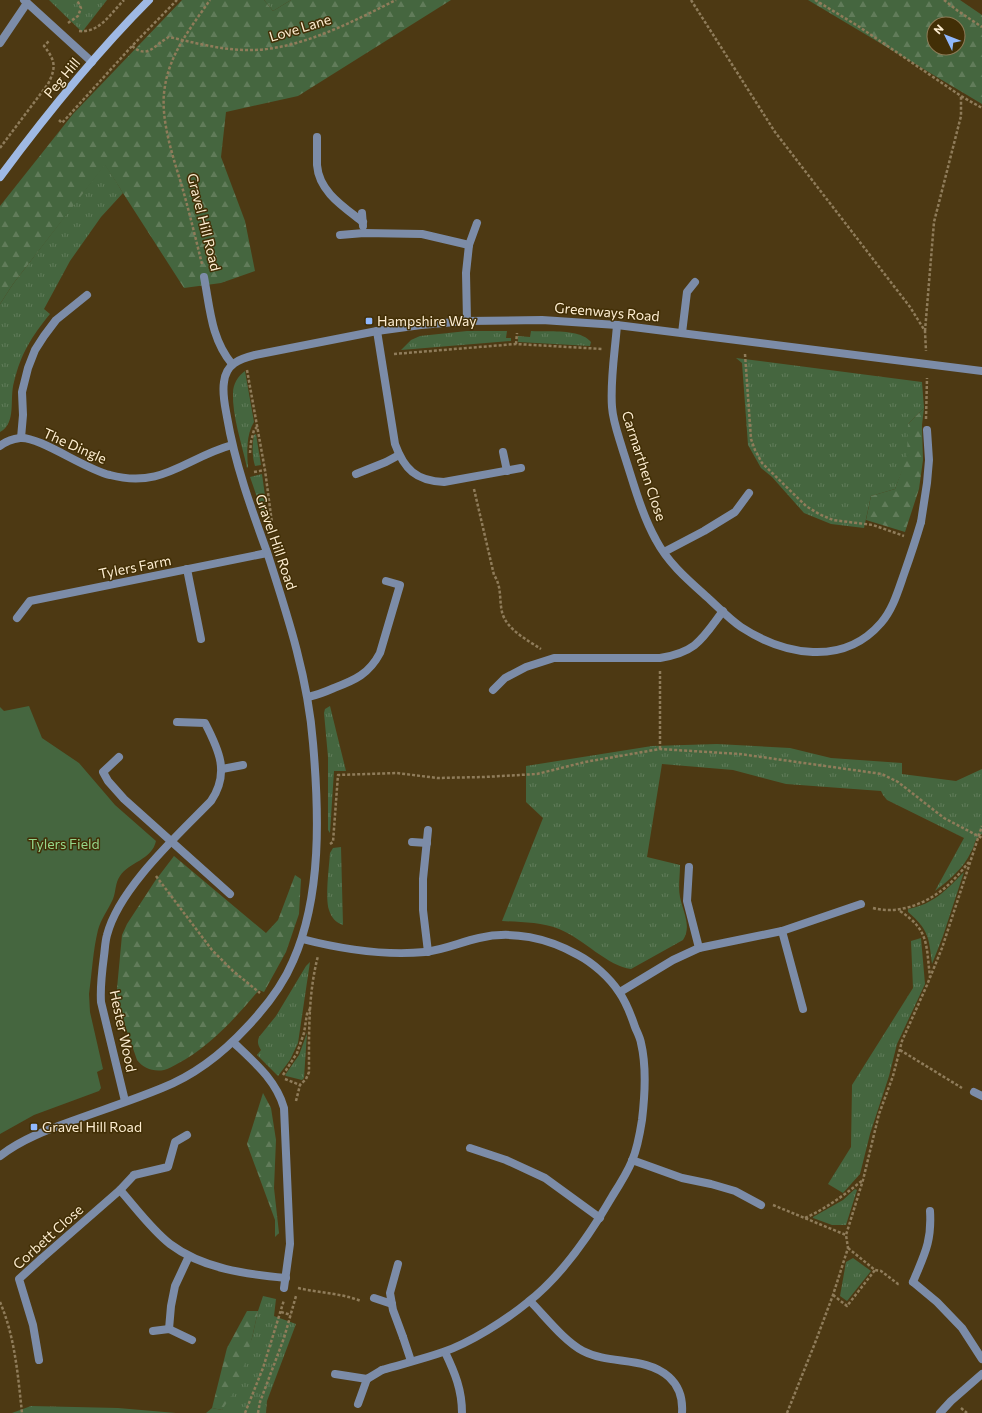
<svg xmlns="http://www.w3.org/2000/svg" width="982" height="1413" font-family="Commissioner,sans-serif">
  <defs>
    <pattern id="grass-tufts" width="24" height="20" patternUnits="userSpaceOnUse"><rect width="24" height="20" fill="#45663f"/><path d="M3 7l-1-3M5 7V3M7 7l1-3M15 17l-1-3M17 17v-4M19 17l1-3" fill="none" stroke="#617c5a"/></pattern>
    <pattern id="forest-firs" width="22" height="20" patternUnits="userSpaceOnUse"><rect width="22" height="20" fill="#45663f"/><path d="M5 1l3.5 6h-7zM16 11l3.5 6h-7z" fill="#617c5a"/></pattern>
  </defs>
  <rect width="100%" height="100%" fill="#4d3913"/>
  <g fill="url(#grass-tufts)">
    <path d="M49,0H107L82,32Z"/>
    <path d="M264,0H291L273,11Z"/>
    <path d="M105,164L123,193L101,217L70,261L44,309L50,314C32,336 21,353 14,382C9,399 17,423 0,432V304L13,284Z"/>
    <path d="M467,331H507L506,338H511V341L401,350L411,340L420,336Z"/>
    <path d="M531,331C547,332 580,328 591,342L590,346L518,342V336L530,337Z"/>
    <path d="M736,358L922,382L924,408L908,424V456L895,489L871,496L864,528L831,524L804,513L772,477L761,468L748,445L742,363Z"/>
    <path d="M245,371L254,422C246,435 247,452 248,467L247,468C242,444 232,416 233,393C233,384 238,376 245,371Z"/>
    <path d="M256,434L261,465L255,466C252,456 252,445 254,435Z"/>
    <path d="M262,474L270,532H269L250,477Z"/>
    <path d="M330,706L346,771H334L330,833L328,830V757L324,713L325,709Z"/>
    <path d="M717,744L790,748L831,758L902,763V774L956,781L982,769V834C973,840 976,844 971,852C964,868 948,881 935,891L964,838L887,800L883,795L881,791L786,784L733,770L662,764L647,857L680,865C680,876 678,887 680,897C683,912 692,926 683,940L631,969C609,967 582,938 559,929C541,922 521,922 502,921L543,818L526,802V766L652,746Z"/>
    <path d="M341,847L343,925C336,923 331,917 329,910C325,897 329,868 330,853L333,848Z"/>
    <path d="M964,872L943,936L932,964C929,938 929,930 908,912V909C934,904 946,890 964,872Z"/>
    <path d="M921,938L925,984L897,1044L889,1076L870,1134L860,1174L843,1193L828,1184L851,1147L852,1085L913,988L911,941Z"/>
    <path d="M310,962L298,1043L290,1060L278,1076L257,1055L261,1050C258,1045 257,1042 259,1037L276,1016L306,966Z"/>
    <path d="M307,1033L304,1078L302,1080L286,1076L285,1075L299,1055Z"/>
    <path d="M855,1189L857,1190L846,1225H832L813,1218V1217L843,1200Z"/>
    <path d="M853,1258L871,1271L847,1301L840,1296L846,1262Z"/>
    <path d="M263,1296L276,1299L274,1316L296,1324L267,1401L266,1413H206L212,1408L222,1410L252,1338L258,1311Z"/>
    <path d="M31,1406L118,1408L176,1413H12Z"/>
  </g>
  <g fill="url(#forest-firs)" fill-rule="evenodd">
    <path d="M182,0H264L273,11L291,0H451L298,96L226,112L221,157L245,221L255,271L221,283L184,288L105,165L13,284L0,304V206L73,114Z"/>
    <path d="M808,0H960L982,15V104ZM934,24H958V48H934Z"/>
    <path d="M924,408L922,425L923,460L919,489L905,532L866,520L871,496L895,489L907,456L908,424Z"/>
    <path d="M174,856L266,933L278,920L295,875L301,879L299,914L286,952L264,992L259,990C235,1018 211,1046 177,1064C173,1066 168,1069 164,1070C153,1072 143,1068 137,1060L116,999L122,935L127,924L155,881Z"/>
    <path d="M263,1093L271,1108L276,1140L274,1188L279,1233L275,1237V1220L247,1144Z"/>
    <path d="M247,1311H258L252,1338L239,1384L222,1410L212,1408L227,1348Z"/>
  </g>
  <path fill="#45663f" d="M29,706L42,738L79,763L115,805L156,841C152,860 129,862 120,876C115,883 116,892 113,899C108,910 101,919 98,930C93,950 92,973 89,994L90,1012L103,1069L97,1072L101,1088L99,1091L34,1115L0,1134V707L4,711Z"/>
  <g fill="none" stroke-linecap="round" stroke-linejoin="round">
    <g stroke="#8f7c5a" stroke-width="2.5" stroke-dasharray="3 2" stroke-linecap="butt">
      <path d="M691,0L775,132L910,307L925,331L926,351"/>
      <path d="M815,0L858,26L961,96L982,108"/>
      <path d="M944,0L958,11L982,27"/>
      <path d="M68,23L78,16L81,8L77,0"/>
      <path d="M79,31C100,33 110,14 124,0"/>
      <path d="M132,46C148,60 155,44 169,37C196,43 225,51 253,50C301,49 354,21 396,0"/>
      <path d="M59,120L62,123L132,46L177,0"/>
      <path d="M0,148L48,84C56,68 56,61 44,46L49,41"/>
      <path d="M202,264C196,240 190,215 183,190C174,159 159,119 165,86C170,53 192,26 210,0"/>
      <path d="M925,331L934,222L961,116V96"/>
      <path d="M516,344L517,333"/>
      <path d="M394,354L516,344L603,349"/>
      <path d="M745,354L751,439L755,450L762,463L806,506L819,514L833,520L873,525L904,536"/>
      <path d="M247,370L265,470L272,523"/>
      <path d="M926,419L927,378"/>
      <path d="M250,453L251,442L254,430L257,427"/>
      <path d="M254,472L265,470"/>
      <path d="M474,489L494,575C502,587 499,599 502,612C506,629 527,640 541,649"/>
      <path d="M660,749V670"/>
      <path d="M330,844L333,842L338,775L397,773L437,778L484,777L537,774L585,762L660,749L740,754L882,774L898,782L944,818L982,838"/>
      <path d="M156,876L212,950L233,971L260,993"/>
      <path d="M873,908C895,914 920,906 938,893C950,885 960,873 969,862"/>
      <path d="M900,911C929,930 926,944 930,977"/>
      <path d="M900,1050L962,1088"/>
      <path d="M283,1075L297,1053L304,1033L307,1014L310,1009"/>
      <path d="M285,1079L300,1085"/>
      <path d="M296,1101L300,1085L306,1079L309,1072C309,1034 308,994 318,956"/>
      <path d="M773,1205L846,1235"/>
      <path d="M805,1218C827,1208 844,1195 863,1180"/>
      <path d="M848,1248L875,1270L881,1271L898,1284H900"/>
      <path d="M298,1288C319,1293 341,1293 361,1301"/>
      <path d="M833,1295L847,1306L875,1270"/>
      <path d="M0,1302C15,1337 18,1376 22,1413"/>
      <path d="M281,1312L291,1315"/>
      <path d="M961,1408L967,1413"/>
      <path d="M245,1413L263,1368L284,1300"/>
      <path d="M258,1413L260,1402L284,1338L296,1296"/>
      <path d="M787,1413L815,1343L833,1295L848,1248L846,1235L863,1180L879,1114L893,1076L902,1041L927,985L942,948L982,826"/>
    </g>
    <g stroke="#7c8ca8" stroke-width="8">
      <path d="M0,43L27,3"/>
      <path d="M356,474L386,462L399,455"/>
      <path d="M921,522L927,483L929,460L927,430"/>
      <path d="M664,552L704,531L735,512L749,493"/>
      <path d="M187,569L201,639"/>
      <path d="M134,1175L168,1167L175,1142L187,1135"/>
      <path d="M398,1264L390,1293L393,1310L403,1337"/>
      <path d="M913,1282C924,1255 932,1242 930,1211"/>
      <path d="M374,1298L392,1304"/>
      <path d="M169,1329L171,1306L175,1286L189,1256"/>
      <path d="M153,1331L169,1329L192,1340"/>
      <path d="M39,1360L33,1325L19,1279L41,1259"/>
      <path d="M335,1374L367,1379L382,1370"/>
      <path d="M358,1404L367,1379"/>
    </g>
    <g stroke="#7c8ca8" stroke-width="8">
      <path d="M24,0L92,62"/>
      <path d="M317,137C317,146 317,156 317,165C319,192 344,207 363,222"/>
      <path d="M362,213L363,226"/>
      <path d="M340,235L364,233L422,234L469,245"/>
      <path d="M204,277C210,308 211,339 232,364"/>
      <path d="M467,321L466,273L469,245L477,223"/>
      <path d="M617,325C615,352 610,380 612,407C613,422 619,437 623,451C633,481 641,513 656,540C668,563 688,580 707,597C718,607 729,619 741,627C784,655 843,667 881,623C893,609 898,591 904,574C910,557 916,539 921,522"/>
      <path d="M377,331L395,444C404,469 416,481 444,482L521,468"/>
      <path d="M682,333L687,292L695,282"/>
      <path d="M21,438L23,415L22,392L28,368L35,350L44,336L56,320L87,295"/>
      <path d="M0,446C5,442 13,439 20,438C39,436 86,470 110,475C163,489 185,458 232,445"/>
      <path d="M503,452L507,471"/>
      <path d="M17,618L30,601L267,553"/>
      <path d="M493,690L505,678L526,667L554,658H660C697,652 702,639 723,611"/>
      <path d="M308,697C317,695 325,692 334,688C355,680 369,674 380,653L400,585L386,581"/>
      <path d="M119,757L103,772L108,781L124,799L230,894"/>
      <path d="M222,769L243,765"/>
      <path d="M412,842L427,843"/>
      <path d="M689,867L687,901L699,948"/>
      <path d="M782,931L803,1009"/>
      <path d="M302,939C341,949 384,956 425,952C443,950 461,942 479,938C512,930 548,938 578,955C593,963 609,977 619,992C626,1002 631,1015 635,1027C637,1032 640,1037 641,1043C647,1068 645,1095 642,1120C640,1133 637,1149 632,1161C627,1173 620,1184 613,1195C591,1233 563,1275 528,1302C506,1320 470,1343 443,1352C423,1359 402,1364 382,1370"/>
      <path d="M428,952L423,910V879L428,830"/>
      <path d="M620,992L673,960L699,948L782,931L861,904"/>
      <path d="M233,1042C254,1062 276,1080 284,1108L290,1244L284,1288"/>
      <path d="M974,1092L982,1096"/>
      <path d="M125,1101L101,1002C100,986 102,971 104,956C105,949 105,942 107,935C119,888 178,835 211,801C230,773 219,750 205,723L177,722"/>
      <path d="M470,1148L506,1160L545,1178L600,1218"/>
      <path d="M0,1156C22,1139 47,1130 72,1121C102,1110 133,1100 162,1088C195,1075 223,1053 247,1027C265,1008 283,985 293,961C322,896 319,812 313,743C308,677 287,614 267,552C251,508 235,464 227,417C225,406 222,394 224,382C226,364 239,359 255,355L377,331L421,325L467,321L542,320L617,325L982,371"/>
      <path d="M632,1160L682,1178L711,1184L735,1191L761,1205"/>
      <path d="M120,1190C136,1208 151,1229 170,1244C203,1269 246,1274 286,1278"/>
      <path d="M41,1259L120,1190L134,1175"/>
      <path d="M913,1282L937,1302L962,1328L982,1359"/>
      <path d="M530,1301C545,1316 564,1341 583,1351C610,1365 645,1356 669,1377C680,1387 683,1399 682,1413"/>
      <path d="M403,1337L411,1361"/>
      <path d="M445,1352C455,1373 462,1390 462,1413"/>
      <path d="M940,1413L951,1401L982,1374"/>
    </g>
    <path stroke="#9fb9e4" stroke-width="8" d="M0,177C46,115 95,54 149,0"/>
  </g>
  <g fill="#90b8fd" stroke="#422f06" stroke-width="1.5">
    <rect x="365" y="317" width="8" height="8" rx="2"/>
    <rect x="30" y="1123" width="8" height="8" rx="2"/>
  </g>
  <g text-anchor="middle" stroke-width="3" stroke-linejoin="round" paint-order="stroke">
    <g font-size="14" fill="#fdedd1" stroke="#422f06">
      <text transform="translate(300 28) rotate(-17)" y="5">Love Lane</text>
      <text transform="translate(62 78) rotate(-50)" y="5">Peg Hill</text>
      <text transform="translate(204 222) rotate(76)" y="5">Gravel Hill Road</text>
      <text transform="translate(607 312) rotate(5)" y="5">Greenways Road</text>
      <text transform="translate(75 446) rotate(24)" y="5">The Dingle</text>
      <text transform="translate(644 466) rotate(72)" y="5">Carmarthen Close</text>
      <text transform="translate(276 542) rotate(71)" y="5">Gravel Hill Road</text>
      <text transform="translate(135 567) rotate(-11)" y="5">Tylers Farm</text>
      <text transform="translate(123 1031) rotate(78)" y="5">Hester Wood</text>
      <text transform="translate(48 1237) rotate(-42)" y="5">Corbett Close</text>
    </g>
    <g font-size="14" fill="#fdedd1" stroke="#422f06" text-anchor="start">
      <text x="377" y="326">Hampshire Way</text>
      <text x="42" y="1132">Gravel Hill Road</text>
    </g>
    <g font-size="14" fill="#95d78a" stroke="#422f06">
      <text x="64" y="849">Tylers Field</text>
    </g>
  </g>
  <g transform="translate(946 36) rotate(313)"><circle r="19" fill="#422f06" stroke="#8d7b57"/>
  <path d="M0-3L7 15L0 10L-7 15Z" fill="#90b8fd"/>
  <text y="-6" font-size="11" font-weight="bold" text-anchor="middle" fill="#fdedd1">N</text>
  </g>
</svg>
